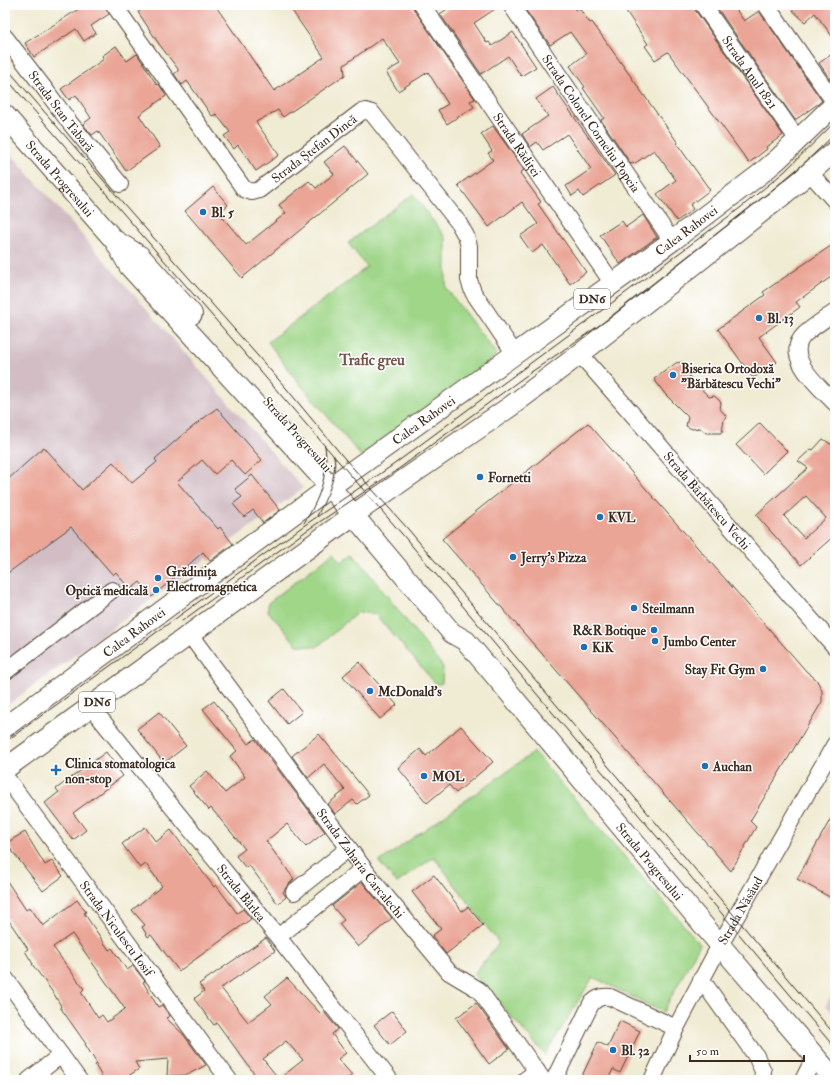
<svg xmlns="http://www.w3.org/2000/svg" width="840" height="1085" font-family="'IM FELL Double Pica',serif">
  <rect width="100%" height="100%" fill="#fff"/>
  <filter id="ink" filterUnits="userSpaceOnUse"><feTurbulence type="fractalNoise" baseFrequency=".025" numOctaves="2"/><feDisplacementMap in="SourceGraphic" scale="8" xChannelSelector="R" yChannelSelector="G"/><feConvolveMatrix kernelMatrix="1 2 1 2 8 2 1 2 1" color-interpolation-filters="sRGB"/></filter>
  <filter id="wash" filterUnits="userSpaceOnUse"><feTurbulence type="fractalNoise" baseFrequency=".012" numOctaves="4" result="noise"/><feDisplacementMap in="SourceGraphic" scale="16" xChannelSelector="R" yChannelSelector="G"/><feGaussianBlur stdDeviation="0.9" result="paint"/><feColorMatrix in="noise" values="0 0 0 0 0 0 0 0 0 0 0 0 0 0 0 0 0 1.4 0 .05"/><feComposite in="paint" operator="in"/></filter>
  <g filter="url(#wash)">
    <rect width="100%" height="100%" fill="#f0ebd3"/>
    <g fill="#d2bdc5">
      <path d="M5,147L303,488L5,707Z"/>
      <path d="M835,988V1016L826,1005Z"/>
    </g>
    <g fill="#9fd688" stroke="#6d8053">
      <path d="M413,194L446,238V288L497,355L361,456L295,378L268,342L367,267L348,243Z"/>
      <path d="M334,552L342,562L353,553L443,667L442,683L439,684H436L375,614L358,612L317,647L297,645L268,611V603Z"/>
      <path d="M534,752L700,944L663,1012L593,977L545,1055L474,974L499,943L434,857L397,883L379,862Z"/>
    </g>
    <g id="blocks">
      <g fill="#eaa596" fill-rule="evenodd">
        <path d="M85,5H105L109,14L91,26L96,33L84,41L76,29L34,57L25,43Z"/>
        <path d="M149,5H215L274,91L324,57L288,5H411L475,99L470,101L474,107L447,124L438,110L448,104L428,72L398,91L386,72L400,64L382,38L344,65L345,75L283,117L278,110L256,122L279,155L256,171L238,145L234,149L224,136L230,132L216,114L212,116L187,81L182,85L174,74L178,71V69L159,44L138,12Z"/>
        <path d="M453,5H501L474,23L487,43L489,42L492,46L513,32L536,67L521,76L508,56L481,74L440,14Z"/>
        <path d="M522,5H572L575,10L579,8L590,23L592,22L678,143L677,144L710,190L690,205L693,209L677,221L657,194L676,180L654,150L634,164L633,163L631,164L601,120L604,118L583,88L585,87L570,66L586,54L570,32L550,45Z"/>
        <path d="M622,5H694L695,10L783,135L766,147L767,149L749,163L668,52L655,60L645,46L648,44Z"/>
        <path d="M715,5H733L744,21L759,11L822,101L795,120Z"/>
        <path d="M787,5H835V40L815,13L805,22Z"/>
        <path d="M116,46L127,61L137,54L157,85L159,84L166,96L139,115L160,147L126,171L98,131L92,135L83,124L91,118L76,95L69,100L61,89L104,59L102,56Z"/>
        <path d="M835,52V86L819,63Z"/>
        <path d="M553,87L615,175L583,197L579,191L572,196L566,186L591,169L567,134L543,150L537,142L530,147L522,134L548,116L536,99Z"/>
        <path d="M493,126L524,170L520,173L541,202L538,204L586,272L570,284L543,245L532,253L520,236L538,224L522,202L489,227L458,185L493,160L488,153L492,151L481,134Z"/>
        <path d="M345,146L368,174L242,278L185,211L213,187L228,205L219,213L246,245L286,213L279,205L309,181L316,188L334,174L324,162Z"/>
        <path d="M643,215L657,237L620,264L600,235L622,221L626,227Z"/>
        <path d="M835,243V274L796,302L800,307L759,337L777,362L753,378L718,329L765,295L763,292Z"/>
        <path d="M682,362L689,365L691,368L689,376L709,397L714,396L719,400L721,403L720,409L727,417L724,419L722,433H706L700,428L692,429L686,426L688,417L665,394L654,379L676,363Z"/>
        <path d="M217,408L262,460L245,475L231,460L215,474L202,460L177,482L218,529L220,527L233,544L210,561L203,552L152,597L140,582L130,590L116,572L113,575L71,527L5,575V482L44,447L82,490L113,462L132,483L157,462L155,459L181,436Z"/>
        <path d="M588,423L807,672L816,679L820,686L822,691V702L750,821L756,827L731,871L442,539L489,501Z"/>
        <path d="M760,423L787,451L763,474L736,445Z"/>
        <path d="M823,439L835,447V535L801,565L756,515L808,468L798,461L811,449L813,450ZM806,496L826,518L804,538L784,516Z"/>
        <path d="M252,475L280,510L263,523L253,510L244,517L233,504L242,497L235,489Z"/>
        <path d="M359,662L397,705L380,719L343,676Z"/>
        <path d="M284,689L302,712L287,724L269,701Z"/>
        <path d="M214,701L248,744L255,739L325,832L306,847L287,824L266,841L294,879L288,885L283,892L286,897L278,904L249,865L246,868L236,856L245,849L211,808L209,810L189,786L207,771L225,793L245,777L230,756L237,751L203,709Z"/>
        <path d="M159,712L186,746L164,763L137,729Z"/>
        <path d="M461,726L493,762L456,793L449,785L427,803L398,768L420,749L426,756Z"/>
        <path d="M319,734L369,795L357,804L353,800L335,814L328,804L345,790L324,764L308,778L292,756Z"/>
        <path d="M106,752L123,776L73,813L86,830L73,840L45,803L59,792L56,789Z"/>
        <path d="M835,811V900L797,879Z"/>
        <path d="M145,827L156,842L171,830L214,887L216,885L237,913L243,909L251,919L179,971L151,935L148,937L142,927L145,925L132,910L162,886L146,864L140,868L122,844Z"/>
        <path d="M25,832L45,865L52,861L63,876L43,891L6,843Z"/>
        <path d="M434,875L462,911L468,907L483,925L446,954L432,936L441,929L412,892Z"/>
        <path d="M5,878L26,910L30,907L43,926L77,900L86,912L84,913L109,950L112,948L127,970L133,966L145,981L143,982L158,1007L162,1005L170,1016L166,1018L183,1034L206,1065L187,1075L167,1076L168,1059L135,1062L139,1069L122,1080H104L95,1065L97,1064L85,1044H86L60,1007L61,1006L54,994L32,964H33L25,951L28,949L5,915ZM72,934L125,1009L107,1022L102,1015L98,1018L81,992L84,989L53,947Z"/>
        <path d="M362,882L392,918L358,947L339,924L344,920L332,906Z"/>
        <path d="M266,938L275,951L221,988L248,1022L272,1004L265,996L287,978L321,1014L324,1012L338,1029L332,1034L346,1053L338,1059L352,1075L346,1080H259L217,1023L214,1025L194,999L204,991L199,984ZM286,1041L303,1060L279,1079L263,1059Z"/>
        <path d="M476,1003L509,1049L489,1064L456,1018Z"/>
        <path d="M392,1011L407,1031L390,1045L374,1025Z"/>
        <path d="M620,1021L640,1031L620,1073L613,1069L608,1080H580L598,1042L608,1047Z"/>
      </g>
    </g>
  </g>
  <g filter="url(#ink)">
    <use href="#blocks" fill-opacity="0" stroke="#564739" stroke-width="1"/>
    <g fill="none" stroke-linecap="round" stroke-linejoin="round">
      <defs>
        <g id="minor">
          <path id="s1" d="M114,5L244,189L252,192L259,190L361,112L366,111L372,113L458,222L466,236L469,246V280L473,292L515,354"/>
          <path id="s2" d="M422,5L613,284"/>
          <path id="s3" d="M511,5L672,241"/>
          <path id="s4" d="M703,5L798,140"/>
          <path d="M766,5L835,103"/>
          <path id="s5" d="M5,37L44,88L70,123L120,184"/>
          <path d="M810,173L835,201"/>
          <path d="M835,312C825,319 814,326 805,334C781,356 821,388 835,403"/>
          <path id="s6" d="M580,354L835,647"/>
          <path id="s7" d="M190,635L374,882L449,972L479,990L543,1080"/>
          <path d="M5,672L112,590"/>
          <path id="s8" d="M91,707L278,937L390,1080"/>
          <path id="s9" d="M5,776L229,1080"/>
          <path d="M294,892L349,848"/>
          <path d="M278,937L364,868"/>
          <path d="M5,978L79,1080"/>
          <path d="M701,979L756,1056L763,1071L762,1080"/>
          <path d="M29,1080L61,1055"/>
          <path d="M525,1080L537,1071"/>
          <path d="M554,1080L591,1004C597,998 601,996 610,997L676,1028"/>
          <path id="s10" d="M652,1080L676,1028L720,945L835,744"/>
          <path d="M803,1080L815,1056"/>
        </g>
        <g id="major">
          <path id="s11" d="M5,115L115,241L129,266L324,480L452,633L466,641L720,945L835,1080"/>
          <path d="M116,241L140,256L192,314"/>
          <path id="s12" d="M5,727L330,487L672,241L759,175L778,159L835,104"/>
          <path d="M5,769L363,508L511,406L580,354L778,199L835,151"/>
        </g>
      </defs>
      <use href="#minor" stroke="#564739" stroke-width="18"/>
      <use href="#major" stroke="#564739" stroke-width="22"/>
      <use href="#minor" stroke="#fff" stroke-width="16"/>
      <use href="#major" stroke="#fff" stroke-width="20"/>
      <g stroke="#3b2a1e" stroke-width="1">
        <path d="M5,66L123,203L286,388L345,459L408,529L835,1035"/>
        <path d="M5,77L325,446L402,534L835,1048"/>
        <path d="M317,516C326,498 338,476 334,456"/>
        <path d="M304,523C319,500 329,474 325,446"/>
        <path d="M182,621L306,531L397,470L527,375L610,318L795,172L835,134"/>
        <path d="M5,742L302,527L393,465L740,208L784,172L835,122"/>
      </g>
    </g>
  </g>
  <g fill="#1f6fb2" stroke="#fff" stroke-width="1.5">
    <circle cx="203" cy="212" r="4"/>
    <circle cx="759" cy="318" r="4"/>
    <circle cx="673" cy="375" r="4"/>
    <circle cx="480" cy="477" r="4"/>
    <circle cx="600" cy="517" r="4"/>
    <circle cx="513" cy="557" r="4"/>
    <circle cx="158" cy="578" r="4"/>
    <circle cx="156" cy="590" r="4"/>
    <circle cx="634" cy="608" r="4"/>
    <circle cx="654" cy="630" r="4"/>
    <circle cx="655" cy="641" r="4"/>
    <circle cx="584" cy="647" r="4"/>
    <circle cx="763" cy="669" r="4"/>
    <circle cx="370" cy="691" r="4"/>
    <circle cx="705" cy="766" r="4"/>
    <path d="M54 764h4v4h4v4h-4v4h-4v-4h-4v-4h4z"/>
    <circle cx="424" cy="776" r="4"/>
    <circle cx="613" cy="1050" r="4"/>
  </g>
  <g text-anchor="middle" stroke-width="3" stroke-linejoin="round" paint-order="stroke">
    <g fill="#fff" stroke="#766a62" stroke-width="1">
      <rect x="574" y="289" width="36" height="20" rx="3"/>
      <rect x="79" y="692" width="36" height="20" rx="3"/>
    </g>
    <g font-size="12" font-weight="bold" fill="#3b2a1e">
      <text x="592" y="303">DN6</text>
      <text x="97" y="706">DN6</text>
    </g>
    <g font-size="13" fill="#3b2a1e" stroke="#fff">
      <text dy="5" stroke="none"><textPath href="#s4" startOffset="82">Strada Anul 1821</textPath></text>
      <text dy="5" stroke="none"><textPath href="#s5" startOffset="93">Strada Stan Tabară</textPath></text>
      <text dy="5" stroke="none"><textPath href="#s3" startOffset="143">Strada Colonel Corneliu Popeia</textPath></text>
      <text dy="5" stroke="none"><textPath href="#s2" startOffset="169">Strada Rădiței</textPath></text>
      <text dy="5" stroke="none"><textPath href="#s1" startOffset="310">Strada Ștefan Dincă</textPath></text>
      <text dy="5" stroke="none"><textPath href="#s11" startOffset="84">Strada Progresului</textPath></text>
      <text dy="5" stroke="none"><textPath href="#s12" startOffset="843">Calea Rahovei</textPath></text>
      <text dy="5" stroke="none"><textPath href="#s12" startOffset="519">Calea Rahovei</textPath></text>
      <text transform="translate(298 434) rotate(48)" y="5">Strada Progresului</text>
      <text dy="5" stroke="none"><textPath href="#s6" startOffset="194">Strada Bărbătescu Vechi</textPath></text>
      <text dy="5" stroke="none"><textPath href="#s12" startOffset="160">Calea Rahovei</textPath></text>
      <text dy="5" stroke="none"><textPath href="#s11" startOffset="988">Strada Progresului</textPath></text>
      <text dy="5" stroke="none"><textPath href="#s7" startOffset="285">Strada Zaharia Carcalechi</textPath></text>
      <text dy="5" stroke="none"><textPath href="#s8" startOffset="239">Strada Bârlea</textPath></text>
      <text dy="5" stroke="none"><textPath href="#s10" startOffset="191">Strada Năsăud</textPath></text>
      <text dy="5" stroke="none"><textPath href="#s9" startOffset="189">Strada Niculescu Iosif</textPath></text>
    </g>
    <g font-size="13" font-weight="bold" fill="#3b2a1e" stroke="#fff" text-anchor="start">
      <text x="211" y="217">Bl. 5</text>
      <text x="767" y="323">Bl. 13</text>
      <text x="681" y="373">Biserica Ortodoxă<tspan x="681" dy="15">"Bărbătescu Vechi"</tspan></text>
      <text x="488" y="482">Fornetti</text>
      <text x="608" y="522">KVL</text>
      <text x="521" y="562">Jerry's Pizza</text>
      <text x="166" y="576">Grădinița<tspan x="166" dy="15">Electromagnetica</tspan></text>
      <text x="148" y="595" text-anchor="end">Optică medicală</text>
      <text x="642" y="613">Steilmann</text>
      <text x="646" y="635" text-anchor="end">R&amp;R Botique</text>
      <text x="663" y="646">Jumbo Center</text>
      <text x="592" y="652">KiK</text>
      <text x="755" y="674" text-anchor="end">Stay Fit Gym</text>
      <text x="378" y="696">McDonald's</text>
      <text x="65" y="768">Clinica stomatologica<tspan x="65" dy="15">non-stop</tspan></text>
      <text x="713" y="771">Auchan</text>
      <text x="432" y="781">MOL</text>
      <text x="621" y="1055">Bl. 32</text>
    </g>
    <g font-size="15" font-weight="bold" fill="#785548" stroke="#fff">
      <text x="372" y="365">Trafic greu</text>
    </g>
  </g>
  <rect width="840" height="1085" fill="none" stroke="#fff" stroke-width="20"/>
  <path d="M690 1055v6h114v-6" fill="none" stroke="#3b2a1e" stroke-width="2"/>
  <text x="696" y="1055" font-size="12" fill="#3b2a1e" stroke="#ffffff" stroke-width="3" paint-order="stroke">50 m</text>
</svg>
